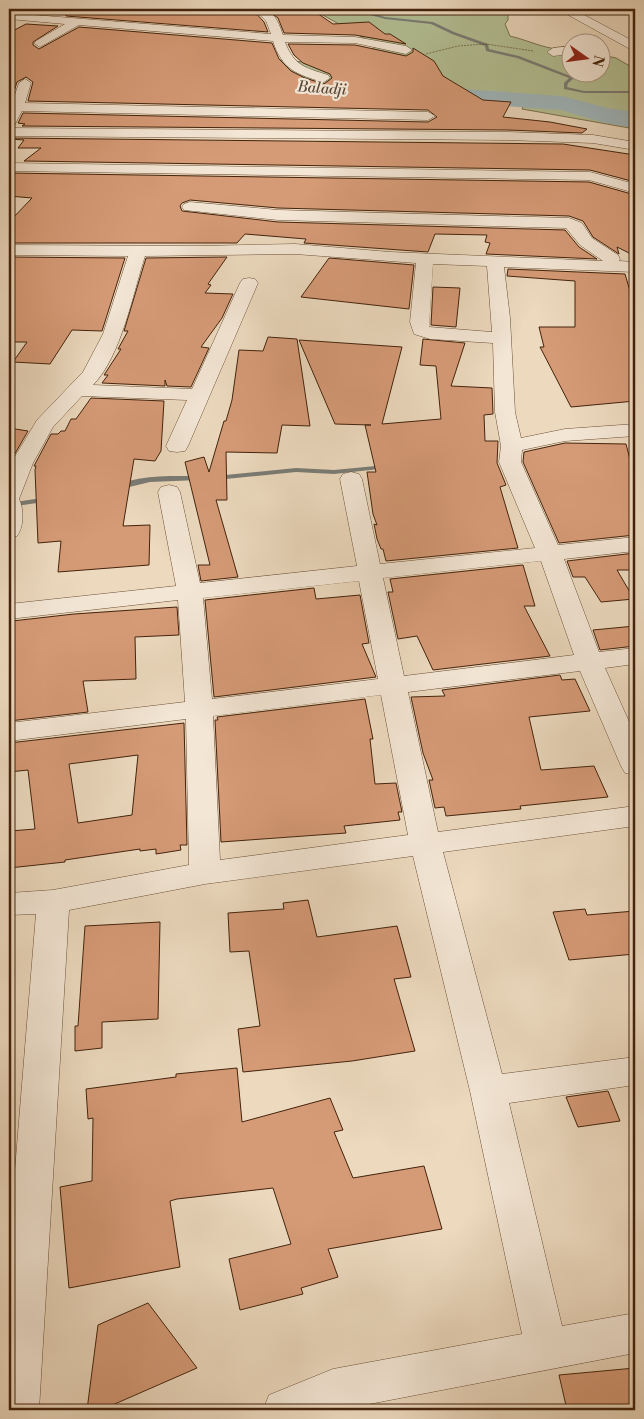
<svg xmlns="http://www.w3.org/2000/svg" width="644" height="1419" font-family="'Libre Bodoni',serif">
  <rect width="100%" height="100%" fill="#ecd9be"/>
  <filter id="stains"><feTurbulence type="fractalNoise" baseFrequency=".004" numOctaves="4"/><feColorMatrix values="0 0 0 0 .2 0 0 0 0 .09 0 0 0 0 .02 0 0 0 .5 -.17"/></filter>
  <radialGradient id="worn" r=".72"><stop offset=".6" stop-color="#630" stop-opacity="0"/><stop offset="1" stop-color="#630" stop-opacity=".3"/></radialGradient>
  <path fill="#b3c095" stroke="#7b7250" d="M303,9H503L508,13V20L505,24L510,36C534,42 545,50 571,50L572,72H602V55L616,58L635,69V129L522,109L525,103L496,99L422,97L84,78L9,77V50L223,55L314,63L367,56L376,45L321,14Z"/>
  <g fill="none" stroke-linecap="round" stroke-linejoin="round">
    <g fill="#7a7c76" fill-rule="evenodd">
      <path d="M348,9L366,11L385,17L433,22L454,32L488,44L489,49L519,56L573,77V79L568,83L567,87L584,91H635V93H584L564,89V83L569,78L517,58L486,51L485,46L452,34L431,24L385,19Z"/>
      <path d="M386,465L389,467L388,468L334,474L296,472L215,480L211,478L215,476L296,468L334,470Z"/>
      <path d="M169,476H199L203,478L199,480L150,482L121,489L117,487C131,477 153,477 169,476Z"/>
      <path d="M48,497H51V501L9,507V503Z"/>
    </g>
    <path fill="#9fb7bd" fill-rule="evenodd" d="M409,88H448L562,96L607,108L635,112V128L605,123L561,110L448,102H409L400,100L397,95L400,90Z"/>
  </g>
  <g fill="#d59a76" stroke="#43230c" fill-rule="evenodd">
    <path d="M67,9H252L264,22L268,32L66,16Z"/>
    <path d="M266,9H311L333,24L369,22L385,34H390L406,44L355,35L284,33L278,18Z"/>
    <path d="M26,24L58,26L33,42V45L39,49L79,27L272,43L279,59L291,71L305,78L324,84L332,78L330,74L303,63L294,55L288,44L355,45L406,56L413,52V48L434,61L443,76L483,100L511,102L503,117L550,122L587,129L582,133L508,130L22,126L25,124L18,123L23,113L428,122L437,117L428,110L28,101L33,82L26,77L17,82L11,101H9V33Z"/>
    <path d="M11,138L563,144L635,155V182L590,170L24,161L41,148H18L24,140L9,139Z"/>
    <path d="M9,173L589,182L635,195V207L633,208L635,209V256L617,247L619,254L593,237L583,221L569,216L278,208L190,200L182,203L180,206L182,211L278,222L565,230L579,247L597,259L486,254L490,243L485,242L487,235L435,234L428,252L304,243L306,239L245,234L237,243H9V222L32,198L9,196Z"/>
    <path d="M9,257L125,258L102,331L72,330L50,364L13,362L27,342H9Z"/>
    <path d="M227,257L208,284L211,285L205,293L233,294L222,318L201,347L209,348L191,387L167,386L165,380V386L102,383L108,375H104L121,349H118L128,331H124L146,258Z"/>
    <path d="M329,258L414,265L409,309L301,297Z"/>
    <path d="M508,269L625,274L635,308V401L571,407L540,347H544L539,327H575V281L507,276Z"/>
    <path d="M433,287L460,288L456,327L431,325Z"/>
    <path d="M268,337L297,339L310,426L282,425L277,453L226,452L227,500H216L238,577L201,581L198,565H210L185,462L204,457L209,472L224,421H226L232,400L239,350L263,351Z"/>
    <path d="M423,339L465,343L451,386L492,388L493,414L484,415L485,441H498L497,463L506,485L500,487L518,548L386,561L383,549H381L377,539L374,524L377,525L373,514L367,472H376L365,425H371L335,424L299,340L402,347L382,424L441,419L436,366L420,365Z"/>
    <path d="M91,398L164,401L161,451L155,461L134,459L123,526L150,525L149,565L58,572L61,541L38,543L35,470L36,466H34L51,434H58L61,431H65L71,419H76Z"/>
    <path d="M9,428L28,431L9,464Z"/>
    <path d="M565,443L626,444L635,479V535L559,543L523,462L524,452Z"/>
    <path d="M635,553V570H617L634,599L601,602L585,577H573L567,561Z"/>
    <path d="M523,565L535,606H524L550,656L433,670L417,636L398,639L388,592H393L390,579Z"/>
    <path d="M314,588L316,599L360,595L369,643L362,644L376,677L214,697L205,600Z"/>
    <path d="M177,607L179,635L135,637L136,679L83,681L88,712L9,721V641L12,621L74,614Z"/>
    <path d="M635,626V646L600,650L593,630Z"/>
    <path d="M560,675L562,680L575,679L590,711L529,717L541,770L594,766L608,797L520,806L521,809L446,816L444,807L435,808L429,780H433L423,753L411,697L445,696L442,690Z"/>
    <path d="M365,699L373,739H370L375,784L396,783L402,812H398L400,820L344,826L346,833L221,842L215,720H218L217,717Z"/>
    <path d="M184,723L187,845H180L181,850L156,854V849L140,851V849L65,860V862L9,868L10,831L35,829L28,770L9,772V743ZM138,755L132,815L78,823L69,764Z"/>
    <path d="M308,900L317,937L397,926L411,977L394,979L415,1051L352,1061L243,1072L238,1029L260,1026L249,951L230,952L228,913L284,909L283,903Z"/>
    <path d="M585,909L587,915L635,911V954L569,960L553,912Z"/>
    <path d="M160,922L158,1019L102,1022V1048L75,1051V1026H78L85,926Z"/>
    <path d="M237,1068L242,1122L330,1098L343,1130L334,1132L353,1178L424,1166L442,1229L328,1249L338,1277L301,1288L303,1294L240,1310L229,1259L291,1244L273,1188L177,1199L170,1201L180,1267L69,1288L60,1187L92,1181L93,1118L88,1119L86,1089L176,1077V1074Z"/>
    <path d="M608,1091L620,1121L578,1127L566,1097Z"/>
    <path d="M148,1303L197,1368L101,1410H87L98,1325Z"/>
    <path d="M635,1368V1410H567L559,1375Z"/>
  </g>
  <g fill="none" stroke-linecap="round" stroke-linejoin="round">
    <defs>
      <g id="minor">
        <path d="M254,9C273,9 277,18 283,35L355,37L406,46L412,50L406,54L355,43L285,42C294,66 306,68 328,75L330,78L324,82C297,75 282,69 273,41L79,25L40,47L34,43L36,41L65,24L9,19V13L271,34L266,21Z"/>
        <path d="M560,9H573L635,42V49H630L561,11Z"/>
        <path d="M572,46V54L553,56L547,52L553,48Z"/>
        <path d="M25,79L31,83L25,103L428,112L435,116L428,120L22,111L14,126L9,127V103H12L19,83Z"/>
        <path d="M9,128L508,132L593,135L635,142V150L593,143L508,140L9,136Z"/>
        <path d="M9,163L590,172L635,184V193L589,180L9,171Z"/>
        <path d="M190,202L278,210L569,218L582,223L592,238L618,255L620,259L619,261L635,262V272L504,267L510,318L515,412L521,438L565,429L635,424V436L565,441L522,450L521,462L558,545L635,537V551L564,559L599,652L635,648V664L605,668L635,735V775L625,773L621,766L580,671L408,692L438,832L635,806V826L443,852L502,1074L635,1057V1085L509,1103L562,1326L635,1313V1353L338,1410H263L269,1395L333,1369L522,1334L470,1091L413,856L205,884L69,910L39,1410H9V1243L36,914L9,915V893L53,890L189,865L186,719L9,741V723L185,702L178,600L9,619V604L176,586L158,492L161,487L169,485L177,487L180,492L200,583L357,566L340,479L343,474L351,472L359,474L362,479L380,564L535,548L499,462L501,446L495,412L493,343L430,339L414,334L410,322L416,263L295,254L145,256C133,293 121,357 93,385L192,389L240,283L243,279L249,278L255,279L258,283L188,446L185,451L177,452L169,451L166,446L187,400L82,396L53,427L33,463L19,499C24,509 24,527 17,536L9,538V469L11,463L37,420L83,372L103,334L128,256L9,255V245L199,246L295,244L390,252L603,261L580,245L566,228L278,220L184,210L182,207L184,204ZM433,264L487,266L492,332L429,327ZM541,561L574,655L404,676L383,578ZM359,581L378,679L212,699L203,598ZM381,695L408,835L220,860L213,716Z"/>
      </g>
    </defs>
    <use href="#minor" stroke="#6d5038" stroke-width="1"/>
    <path stroke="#43230c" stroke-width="1" stroke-dasharray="0.5 1" stroke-linecap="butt" d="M426,54L458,46L486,44L533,51"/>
    <use href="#minor" fill="#f3e6d5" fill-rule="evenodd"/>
  </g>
  <g text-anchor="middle" stroke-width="4.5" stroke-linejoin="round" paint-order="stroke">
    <g font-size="15" font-style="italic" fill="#5a4838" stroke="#f3e6d5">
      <text transform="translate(322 88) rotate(4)" y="5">Baladji</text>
    </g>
  </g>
  <rect width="644" height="1419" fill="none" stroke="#ecd9be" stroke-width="30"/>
  <rect x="10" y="10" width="624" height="1399" fill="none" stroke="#43230c" stroke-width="2.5"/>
  <rect x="15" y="15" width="614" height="1389" fill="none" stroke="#43230c"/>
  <g transform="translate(586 58) rotate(104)"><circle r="24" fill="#f3e6d5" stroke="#ad9885"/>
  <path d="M0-4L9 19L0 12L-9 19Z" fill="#8f2418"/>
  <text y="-8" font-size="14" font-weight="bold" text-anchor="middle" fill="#43230c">N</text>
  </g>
  <rect width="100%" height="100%" filter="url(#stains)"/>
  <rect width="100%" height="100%" fill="url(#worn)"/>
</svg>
